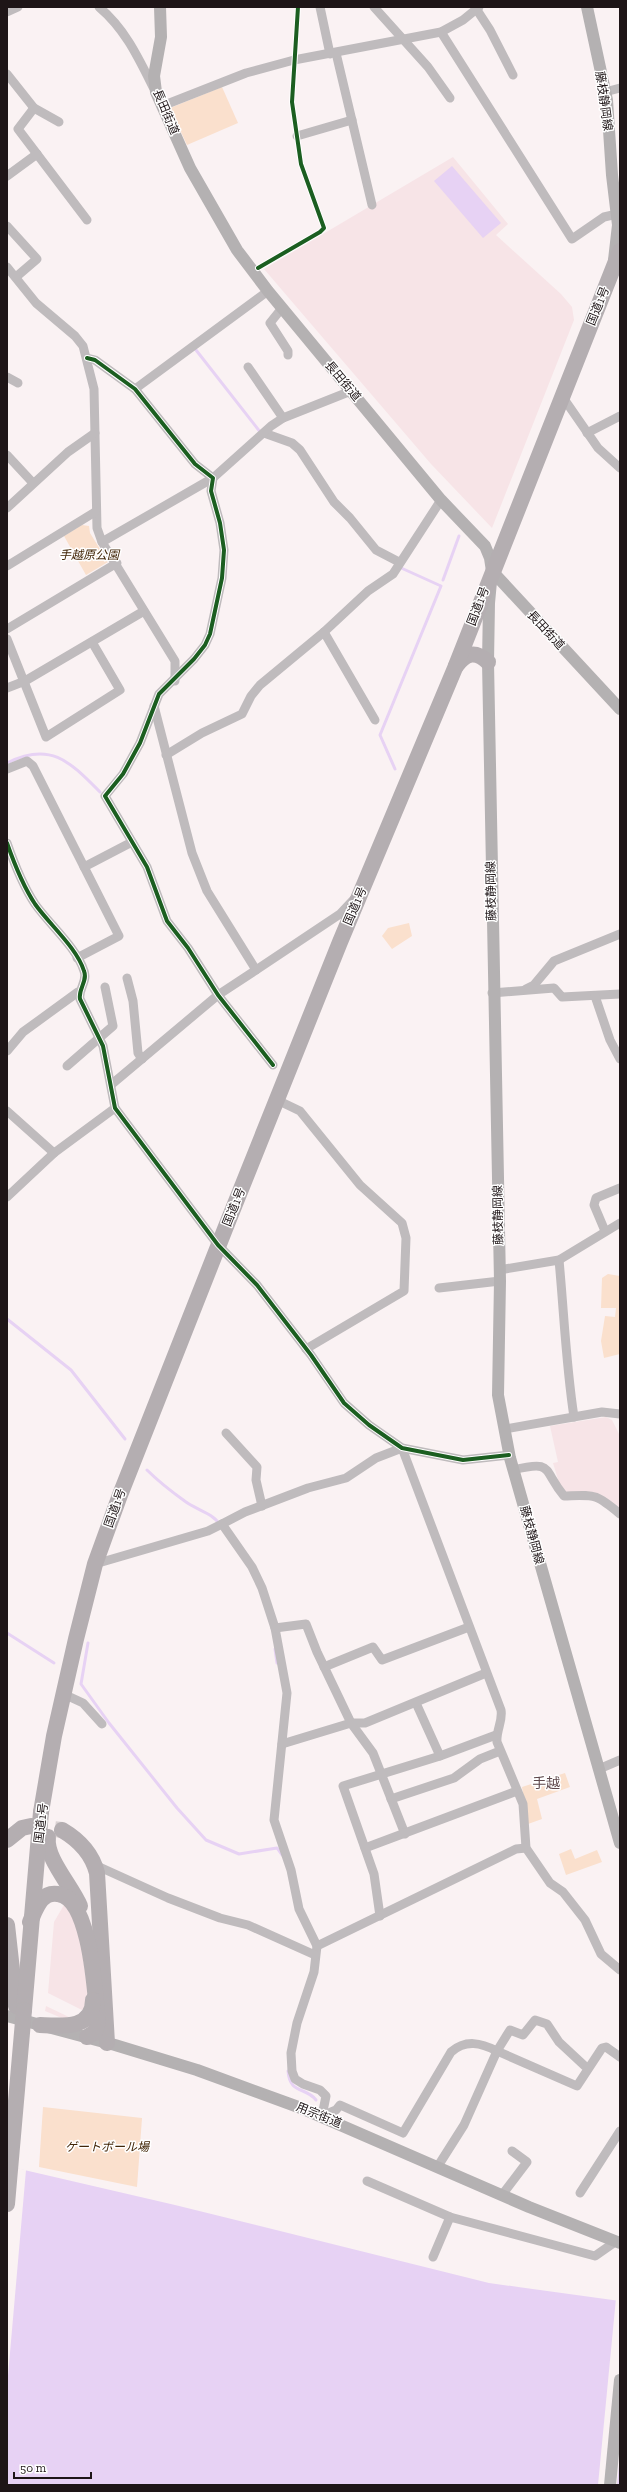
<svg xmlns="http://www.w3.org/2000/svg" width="627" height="2492" font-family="'Zilla Slab','Noto Sans JP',serif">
  <rect width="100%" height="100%" fill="#faf2f3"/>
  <g fill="#f7e4e7">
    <path d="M453,157L508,224L496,235L561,294L572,307L574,320L492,528L431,464L264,269Z"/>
    <path d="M606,1417L612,1420L620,1436V1511L606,1499L566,1494L561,1489L553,1463L558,1462L550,1426Z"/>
    <path d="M64,1905L78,1923L89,1999L86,2012L48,1993L54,1922Z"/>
    <path d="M46,2006L69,2017L64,2019L45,2011Z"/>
  </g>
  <g fill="#fae0cd">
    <path d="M222,87L238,123L187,145L170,108Z"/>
    <path d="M82,525L89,526L90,533L108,562L86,575L64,536Z"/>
    <path d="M409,923L412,936L392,949L382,936L388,928Z"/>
    <path d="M608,1274L620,1276V1354L604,1358L601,1341L605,1316L615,1317L616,1308H601L602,1278Z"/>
    <path d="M565,1773L570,1787L537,1799L542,1819L528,1824L522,1787Z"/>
    <path d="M571,1849L575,1859L597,1850L602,1862L566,1875L559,1854Z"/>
    <path d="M43,2107L142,2118L137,2187L39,2167Z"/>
  </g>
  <g fill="#e7d2f4">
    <path d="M452,166L501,223L483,238L434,181Z"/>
    <path d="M7,2166L175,2205L489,2283L620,2301V2485H7Z"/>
  </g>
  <g fill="#faf2f3">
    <path d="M7,2166L26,2170L7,2387Z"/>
    <path d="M616,2298L620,2299V2456L617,2485H598Z"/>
  </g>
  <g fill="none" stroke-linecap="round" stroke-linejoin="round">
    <g stroke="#e7d2f4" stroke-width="3">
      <path d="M196,350L261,433"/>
      <path d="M443,580L459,536"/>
      <path d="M7,763C51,741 70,762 100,792"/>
      <path d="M395,769L380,735L441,586L399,567"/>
      <path d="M7,1319L71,1370L125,1439"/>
      <path d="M147,1470C159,1482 172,1492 186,1502C197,1510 213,1513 220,1525"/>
      <path d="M7,1633L54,1663"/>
      <path d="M88,1643L81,1684L109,1723L177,1808L206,1840L239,1854L277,1848L282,1855"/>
      <path d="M275,1649L277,1663"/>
      <path d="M288,2071C290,2095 305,2086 316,2100"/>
    </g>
    <path stroke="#d9d1d2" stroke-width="16" stroke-dasharray="16 8" stroke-linecap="butt" d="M31,1826L62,1830"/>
    <g stroke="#bfbbbd" stroke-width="9">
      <path d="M99,7C125,29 138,57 153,87"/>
      <path d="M320,7L330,54"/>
      <path d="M374,7L428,67L450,98"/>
      <path d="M475,7L490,30L513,75"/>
      <path d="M7,12L18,7"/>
      <path d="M441,32L572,239L604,217L617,214"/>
      <path d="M336,53L372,205"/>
      <path d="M7,74L34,108L59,122"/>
      <path d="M605,92L620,88"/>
      <path d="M162,106L246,73L294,60L441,32L463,20L479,7"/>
      <path d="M34,108L18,129L87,220"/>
      <path d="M297,136L352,120"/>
      <path d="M7,176L37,154"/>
      <path d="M7,226L37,259L16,277"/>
      <path d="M7,267L36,303L75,336L83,346L94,389L97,528L102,542L175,661V681"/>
      <path d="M282,308L270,323L288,351V355"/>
      <path d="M87,358L95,360L135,389L195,464L213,478L211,491L220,523L224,550L222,578L210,634L205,645L194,659L159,694L140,743L123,774L105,796L147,867L167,921L188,948L218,995L273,1065"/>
      <path d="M248,367L283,418"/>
      <path d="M7,377L18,383"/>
      <path d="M135,389L268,291"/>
      <path d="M562,396L598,448L620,468"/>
      <path d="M264,433L292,443L300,450L334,502L350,518L376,550L399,562"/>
      <path d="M587,433L620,416"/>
      <path d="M7,455L33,483"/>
      <path d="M7,508L68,452L95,433"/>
      <path d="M102,542L213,478L271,426L283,418L351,391"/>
      <path d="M7,566L95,512"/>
      <path d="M7,629L117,563"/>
      <path d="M324,632L375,720"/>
      <path d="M7,639L46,737L120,690L92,642"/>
      <path d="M7,688L25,681L144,611"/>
      <path d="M166,755L202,733L242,714L251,696L260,685L324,632L368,591L393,574L441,500"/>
      <path d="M7,769L27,761L33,766L119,936L77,958"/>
      <path d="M7,843C14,863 23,886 35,904C49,924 77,948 84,971C88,981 78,989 80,999L103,1046L115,1108L218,1245L257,1285L311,1355L344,1403L369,1425L402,1448L463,1460L509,1455"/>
      <path d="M84,867L132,842"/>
      <path d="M256,970L340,914L355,898"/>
      <path d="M127,978L133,1001L138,1053L142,1059"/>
      <path d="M526,989L534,985L554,961L620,934"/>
      <path d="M492,993L554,988L562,997L620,994"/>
      <path d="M595,996L610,1040L620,1059"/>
      <path d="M7,1051L23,1032L78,992"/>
      <path d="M67,1066L113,1026L105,987"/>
      <path d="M112,1084L218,995L256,970L207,891L192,853L154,706"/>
      <path d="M277,1100L300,1111L360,1185L402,1223L406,1238L404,1291L306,1349"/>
      <path d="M7,1111L54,1153"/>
      <path d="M7,1197L54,1153L115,1108"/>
      <path d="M605,1231L594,1205L596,1198L620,1188"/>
      <path d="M559,1260C564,1313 566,1365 574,1417"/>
      <path d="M499,1270L559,1260L620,1223"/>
      <path d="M439,1288L500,1281"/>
      <path d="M505,1429L602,1412L620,1414"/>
      <path d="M226,1433L257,1467L256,1480L262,1506"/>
      <path d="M513,1470C554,1460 542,1469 564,1496C595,1495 595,1493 620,1514"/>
      <path d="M222,1524L245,1512L308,1488L346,1478L376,1458L402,1448L501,1710C503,1721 496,1730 497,1742L523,1804L526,1848L550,1883L563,1892L585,1920L601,1954L620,1970"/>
      <path d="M95,1564L208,1531L222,1524L252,1567L262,1588L275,1628L287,1693L274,1820L291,1870L299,1909L317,1946L314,1972L297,2023L291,2053L292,2071L295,2079L303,2084L320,2090L326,2096L322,2116"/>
      <path d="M275,1628L306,1624L317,1652L351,1723L373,1753L405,1834"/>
      <path d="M324,1667L373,1647L382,1660L469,1627"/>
      <path d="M70,1697L83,1703L102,1724"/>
      <path d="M416,1703L440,1756"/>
      <path d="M282,1744L351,1723H365L486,1673"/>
      <path d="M599,1769L620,1760"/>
      <path d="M391,1799L454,1778L480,1759L500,1751"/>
      <path d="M365,1848L517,1791"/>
      <path d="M95,1865L168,1898L220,1918L248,1925L315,1955"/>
      <path d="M380,1916L374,1874L343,1786L440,1756L496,1735"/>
      <path d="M317,1946L516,1849L526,1848"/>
      <path d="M588,2069L559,2042L547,2024L535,2020L523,2035L510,2030L497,2051L577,2086L602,2048L606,2047L620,2057"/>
      <path d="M322,2116L336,2110L340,2105L403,2133L451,2052C466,2039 481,2043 497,2051L464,2125L438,2166"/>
      <path d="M367,2181L450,2217"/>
      <path d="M580,2193L620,2131"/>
      <path d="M502,2195L527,2162L512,2151"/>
      <path d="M433,2257L450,2217L595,2256L615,2242"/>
    </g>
    <g stroke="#b4b1b2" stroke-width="12">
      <path d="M160,7L161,37L154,76L156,92L190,168L237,250L268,291L441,500L485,546L490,558L492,571L489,603L488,662L500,1281L498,1395L510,1458L620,1843"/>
      <path d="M587,7L607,100L612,175L618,225L614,260"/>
      <path d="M492,571L620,709"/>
      <path d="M7,2016L115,2045L197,2070L301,2108L529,2207L620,2243"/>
      <path d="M610,2485L620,2380"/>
    </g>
    <g stroke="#b4aeb1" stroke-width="16">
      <path d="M456,666C466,653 475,650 488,662"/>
      <path d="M41,1812L54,1736L76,1639L95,1564L120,1495L225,1229L340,942L455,668L620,251"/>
      <path d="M62,1830C79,1840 92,1853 97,1873L107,2043"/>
      <path d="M48,1837C45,1858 72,1886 80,1906"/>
      <path d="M7,1840L22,1828L31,1826"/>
      <path d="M30,1922C36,1909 41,1891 58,1894C91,1898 95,1995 98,2022L95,2032L87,2037"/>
      <path d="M7,1925L16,2006"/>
      <path d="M24,2010L39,1835"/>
      <path d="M40,2025C61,2026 93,2030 93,2000"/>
    </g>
    <g stroke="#b4aeb1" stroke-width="16">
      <path d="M39,1835L41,1812"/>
      <path d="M7,2204L24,2010"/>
    </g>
    <defs>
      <g id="cycleway">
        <path d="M258,268L320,232L324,228L301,164L292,102L298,7"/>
        <path d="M87,358L95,360L135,389L195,464L213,478L211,491L220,523L224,550L222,578L210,634L205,645L194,659L159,694L140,743L123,774L105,796L147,867L167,921L188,948L218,995L273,1065"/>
        <path d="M7,843C14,863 23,886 35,904C49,924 77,948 84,971C88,981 78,989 80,999L103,1046L115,1108L218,1245L257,1285L311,1355L344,1403L369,1425L402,1448L463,1460L509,1455"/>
      </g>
    </defs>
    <use href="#cycleway" stroke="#fff" stroke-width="6"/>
    <use href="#cycleway" stroke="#1b5e20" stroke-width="4"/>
  </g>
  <g text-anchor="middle" stroke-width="3" stroke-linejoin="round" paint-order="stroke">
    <g font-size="12" fill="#1e1517" stroke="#fff">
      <text transform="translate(604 101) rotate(82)" y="4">藤枝静岡線</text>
      <text transform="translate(166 112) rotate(67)" y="4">長田街道</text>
      <text transform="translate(598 306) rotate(-68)" y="4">国道1号</text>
      <text transform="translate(343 381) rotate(50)" y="4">長田街道</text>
      <text transform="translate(478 606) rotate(-69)" y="4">国道1号</text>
      <text transform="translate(546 630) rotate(47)" y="4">長田街道</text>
      <text transform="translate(491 891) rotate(-91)" y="4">藤枝静岡線</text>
      <text transform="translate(355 906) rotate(-67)" y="4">国道1号</text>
      <text transform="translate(234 1207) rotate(-68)" y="4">国道1号</text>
      <text transform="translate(498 1215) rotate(-91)" y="4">藤枝静岡線</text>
      <text transform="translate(115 1508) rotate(-70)" y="4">国道1号</text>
      <text transform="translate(532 1535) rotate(75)" y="4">藤枝静岡線</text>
      <text transform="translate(41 1823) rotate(-83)" y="4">国道1号</text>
      <text transform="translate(319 2115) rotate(22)" y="4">用宗街道</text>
    </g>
    <g font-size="12" font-style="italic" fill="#422607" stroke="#fff">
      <text x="89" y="559">手越原公園</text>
      <text x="107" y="2151">ゲートボール場</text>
    </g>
    <g font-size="14" fill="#5f494d" stroke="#fff">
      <text x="546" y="1788">手越</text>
    </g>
  </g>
  <rect width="627" height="2492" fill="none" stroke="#1e1517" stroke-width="16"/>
  <path d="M14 2472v6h77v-6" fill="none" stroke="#1e1517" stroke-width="2"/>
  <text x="20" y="2472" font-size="12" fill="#1e1517" stroke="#ffffff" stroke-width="3" paint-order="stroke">50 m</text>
</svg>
